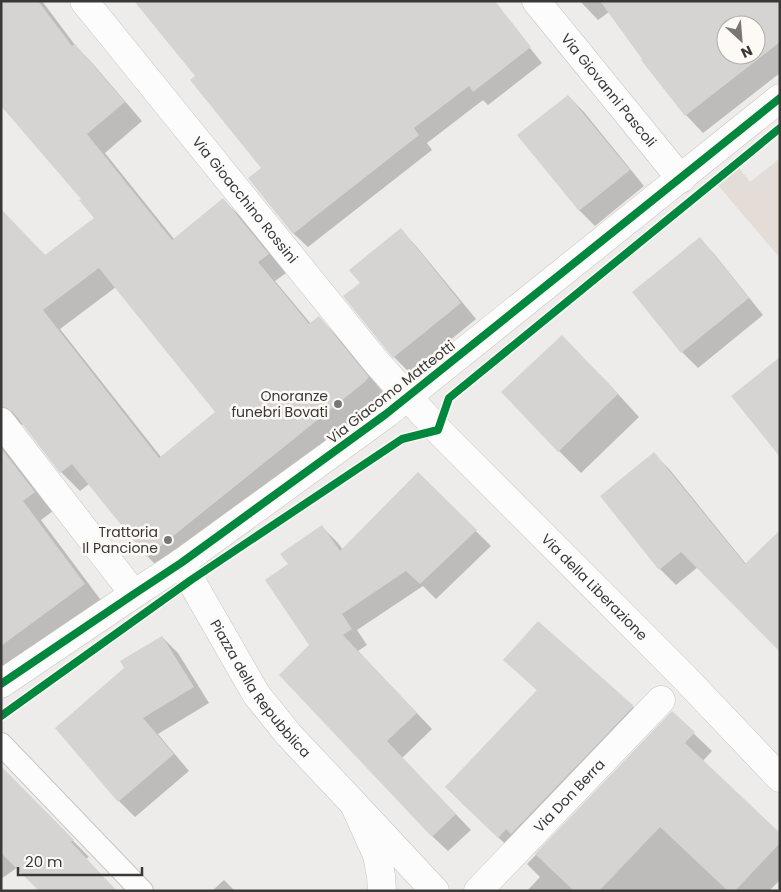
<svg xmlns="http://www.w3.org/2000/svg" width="781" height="892" font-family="Poppins,sans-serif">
  <rect width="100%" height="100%" fill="#eeecea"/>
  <path fill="#e4ddd7" d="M780,158V258L716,183L737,165L750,182Z"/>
  <g fill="#0003" fill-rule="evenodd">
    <path d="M1,1H42L75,45L93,64L142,121L105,153L174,239L223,200L242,218L286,273L275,281L311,324L319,318L337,336L387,397L166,575L148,557L89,484L80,491L61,472L25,425L18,424L53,511L41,520L103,603L1,678V211L46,256L95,219L83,199ZM116,287L217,412L161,457L60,329Z"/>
    <path d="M492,1L542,63L488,105L483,100L427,143L432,150L308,247L294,234L250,179Z"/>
    <path d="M580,1H780V73L703,133L686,115L642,60L643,59L609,12L598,20ZM726,25H756V55H726Z"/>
    <path d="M568,96L584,112L644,186L595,226L579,210Z"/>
    <path d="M401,230L416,246L476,319L410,373L394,357Z"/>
    <path d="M700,239L715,255L763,315L698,368L682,352Z"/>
    <path d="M562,337L607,382L639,417L581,473L559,451Z"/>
    <path d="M654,454L670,470L746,564L780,651L698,567L676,585L660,569Z"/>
    <path d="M418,474L491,546L436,599L423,586L357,630L367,645L358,651L432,729L402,758L471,830L448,851L432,836L311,646L289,565L322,527L338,543L343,550Z"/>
    <path d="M162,637L178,653L209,703L158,734L189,771L135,817L119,801L56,728Z"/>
    <path d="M505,660L633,707L648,722L519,857L462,803L538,691Z"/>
    <path d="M672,713L712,751L702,762L780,834V880L769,891H527L540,877L527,864Z"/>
    <path d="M1,768L89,857L86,859L18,867L1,879Z"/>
    <path d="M224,880L235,891H212Z"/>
  </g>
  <g fill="#d6d4d3" fill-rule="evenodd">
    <path d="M1,1H38L72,46L75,44L125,102L87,134L172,240L223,198L269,254L258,262L309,324L319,316L369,377L366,380V381L147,557L72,464L60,473L13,412L7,408L1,407V209L45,255L94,218L79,200L81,199L1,106ZM99,268L215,412L159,458L43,310Z"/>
    <path d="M134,1H495L531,47L473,92L469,86L414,128L419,135L293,234L248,178L261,168L190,80L195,76Z"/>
    <path d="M600,1H780V42L685,116L641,60L642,59ZM726,25H756V55H726Z"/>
    <path d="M568,95L630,170L579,211L517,135Z"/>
    <path d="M401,228L461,303L393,358L343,296L360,283L349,270Z"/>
    <path d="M700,237L749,298L681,353L632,292Z"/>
    <path d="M562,335L585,359L618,394L558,452L501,392Z"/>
    <path d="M780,357V457L731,396Z"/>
    <path d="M1,448L35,492L23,501L85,584L1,646Z"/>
    <path d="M654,452L745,564L780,530V652L681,552L659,570L600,496Z"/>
    <path d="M418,472L477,530L420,584L406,571L342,614L352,629L343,635L417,713L387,741L456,814L432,837L279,675L309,645L265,580L288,564L280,554L322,525L340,551Z"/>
    <path d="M538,621L634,706L511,834L506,829L498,838L445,787L537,690L503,660Z"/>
    <path d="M162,636L194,687L143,718L174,754L118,802L55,728L124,668L120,661Z"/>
    <path d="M672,711L695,732L685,743L780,833V843L735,891H728L660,827L599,891H574L535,854Z"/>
    <path d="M1,766L74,840L71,842L117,891H39L1,853Z"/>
  </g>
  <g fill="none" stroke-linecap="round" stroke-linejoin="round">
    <defs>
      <path id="lane" d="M1,744L142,891"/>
      <g id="street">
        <path id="s1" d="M84,1L377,363L438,430L684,677L780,778"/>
        <path id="s2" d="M536,1L681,179"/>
        <path d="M1,422L134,594"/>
        <path id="s3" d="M181,563L256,694L289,735L354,804"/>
        <path d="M1,684L134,594L181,563L386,414L780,98"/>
        <path d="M382,891L381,876L377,855L354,804L435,891"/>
        <path id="s4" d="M478,891L661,700"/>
      </g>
    </defs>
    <use href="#lane" stroke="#c8c6c4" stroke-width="24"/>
    <use href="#street" stroke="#c8c6c4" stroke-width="29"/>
    <use href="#lane" stroke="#fcfcfc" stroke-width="22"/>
    <use href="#street" stroke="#fcfcfc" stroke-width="28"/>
    <defs>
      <g id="cycleway">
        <path d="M1,684L134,594L181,563L386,414L780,98"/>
        <path d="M1,716L191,580L402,439L438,430L449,398L780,128"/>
      </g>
    </defs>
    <use href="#cycleway" stroke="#fdf9f5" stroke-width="11"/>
    <use href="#cycleway" stroke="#00873e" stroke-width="8"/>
  </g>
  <g fill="#797776" stroke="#fdf9f5" stroke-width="2">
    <circle cx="338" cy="404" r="5"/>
    <circle cx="168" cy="540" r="5"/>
  </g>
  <g text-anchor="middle" stroke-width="5" stroke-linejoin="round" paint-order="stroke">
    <g font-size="14" fill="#3a3837" stroke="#fdf9f5">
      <text dy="5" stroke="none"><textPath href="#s2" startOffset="115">Via Giovanni Pascoli</textPath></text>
      <text dy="5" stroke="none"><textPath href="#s1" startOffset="256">Via Gioacchino Rossini</textPath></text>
      <text transform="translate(391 392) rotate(-38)" y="5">Via Giacomo Matteotti</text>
      <text dy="5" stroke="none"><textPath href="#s1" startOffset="778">Via della Liberazione</textPath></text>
      <text dy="5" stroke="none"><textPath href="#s3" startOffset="149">Piazza della Repubblica</textPath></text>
      <text dy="5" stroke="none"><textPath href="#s4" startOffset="132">Via Don Berra</textPath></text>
    </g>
    <g font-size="14" fill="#3a3837" stroke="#fdf9f5" text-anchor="end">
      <text x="328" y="401">Onoranze<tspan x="328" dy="16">funebri Bovati</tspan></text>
      <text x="158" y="537">Trattoria<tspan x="158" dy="16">Il Pancione</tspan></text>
    </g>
  </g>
  <rect width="781" height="892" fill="none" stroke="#3a3837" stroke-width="5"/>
  <g transform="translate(741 40) rotate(154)"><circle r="24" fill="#fdf9f5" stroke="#afaca9"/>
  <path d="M0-4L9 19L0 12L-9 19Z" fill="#797776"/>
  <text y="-8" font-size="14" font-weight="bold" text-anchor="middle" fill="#3a3837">N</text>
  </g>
  <path d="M18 867v8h124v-8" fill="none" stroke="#3a3837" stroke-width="2.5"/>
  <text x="25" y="867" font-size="15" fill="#3a3837" stroke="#fdf9f5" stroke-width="4" paint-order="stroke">20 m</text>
</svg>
